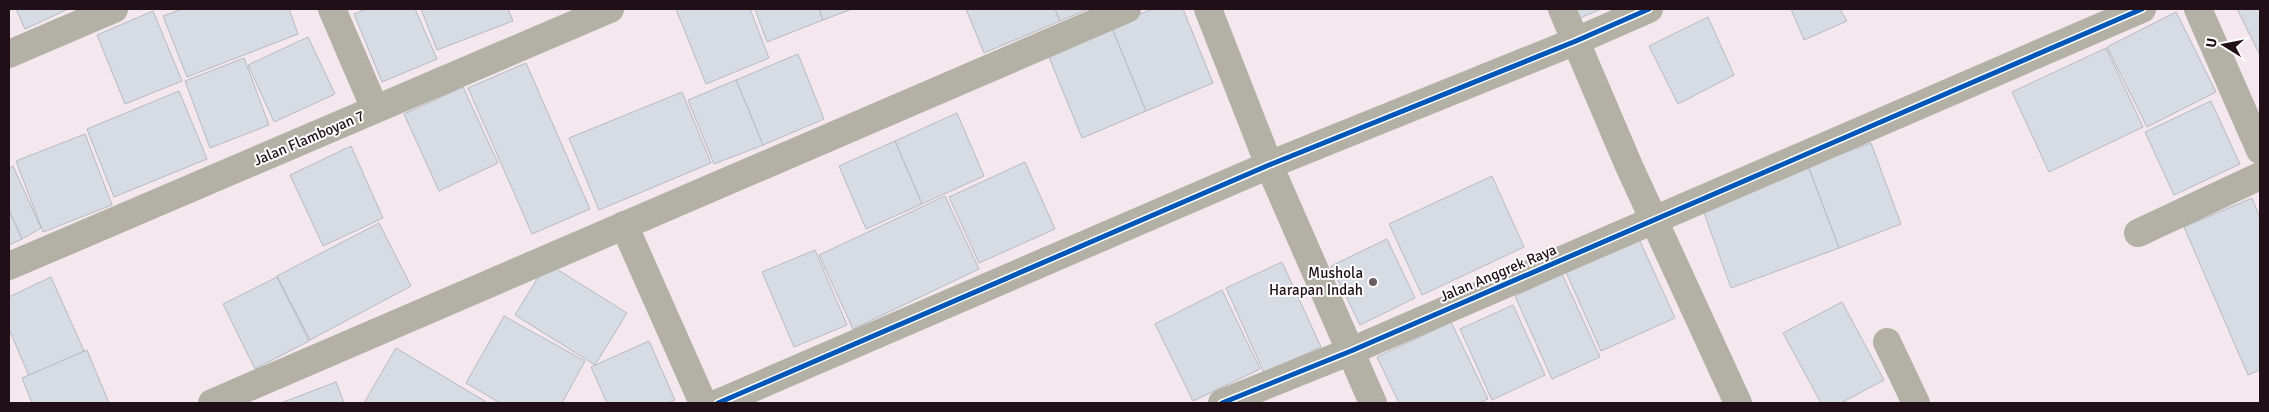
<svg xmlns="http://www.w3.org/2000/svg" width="2269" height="412" font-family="Signika,sans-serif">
  <rect width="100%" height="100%" fill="#f4e7ed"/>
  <g fill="#d7dce4" stroke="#b6bac2">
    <path d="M16,9H68L25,29Z"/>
    <path d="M182,9H289L298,34L187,77L163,16Z"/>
    <path d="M366,9H415L437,59L382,82L354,14Z"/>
    <path d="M421,9H508L513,21L437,50Z"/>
    <path d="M676,9H750L769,58L706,84Z"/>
    <path d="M755,9H819L823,20L767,42Z"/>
    <path d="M819,9H852L823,20Z"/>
    <path d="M966,9H1055L1060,21L984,53Z"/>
    <path d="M1055,9H1088L1060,21Z"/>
    <path d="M1153,9H1183L1213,83L1146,111L1111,26Z"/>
    <path d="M1576,9H1601L1580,18Z"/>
    <path d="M1791,9H1840L1847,21L1804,40Z"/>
    <path d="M2237,9H2260V55Z"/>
    <path d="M153,11L182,81L125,104L97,35Z"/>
    <path d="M2176,12L2216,92L2147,127L2107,47Z"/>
    <path d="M1708,17L1734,75L1678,104L1649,46Z"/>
    <path d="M1111,26L1146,111L1082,138L1047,52Z"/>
    <path d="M308,37L335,94L274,122L248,65Z"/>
    <path d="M2106,48L2143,127L2049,172L2012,92Z"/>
    <path d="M798,54L824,119L763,145L736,80Z"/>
    <path d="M244,58L269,125L210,148L185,81Z"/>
    <path d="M526,63L590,209L532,234L468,88Z"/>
    <path d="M736,80L763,145L714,164L688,100Z"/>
    <path d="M463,87L498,163L439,191L404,114Z"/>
    <path d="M179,91L207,159L114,197L87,129Z"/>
    <path d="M682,92L711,163L599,210L569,138Z"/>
    <path d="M2211,101L2240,164L2174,195L2145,132Z"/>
    <path d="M957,113L984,176L922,204L895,141Z"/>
    <path d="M85,134L112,205L43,232L16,161Z"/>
    <path d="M895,141L922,204L866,229L839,166Z"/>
    <path d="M1871,143L1901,224L1839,248L1808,166Z"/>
    <path d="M351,146L383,218L323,246L290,175Z"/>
    <path d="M1025,162L1055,229L979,263L949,197Z"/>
    <path d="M13,166L41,228L22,239L9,210V169Z"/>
    <path d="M1808,166L1839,248L1731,288L1702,207Z"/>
    <path d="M1492,176L1524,247L1422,295L1389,224Z"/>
    <path d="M945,196L979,269L853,329L819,255Z"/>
    <path d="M2252,198L2260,218V370L2248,375L2184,227Z"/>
    <path d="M9,210L22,239L9,245Z"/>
    <path d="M379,223L411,286L310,340L277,276Z"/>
    <path d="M1387,239L1415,298L1360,325L1331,266Z"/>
    <path d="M1639,239L1675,318L1601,351L1566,272Z"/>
    <path d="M815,250L847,325L794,347L762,272Z"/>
    <path d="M1282,262L1321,347L1264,373L1226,288Z"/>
    <path d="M547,263L627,313L595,365L515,315Z"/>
    <path d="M1562,274L1600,357L1552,379L1515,296Z"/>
    <path d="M51,277L84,351L29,376L9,329V297Z"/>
    <path d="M277,277L309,341L255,369L223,304Z"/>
    <path d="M1222,290L1260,369L1193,401L1155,324Z"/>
    <path d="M1842,302L1884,380L1841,403H1821L1783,333Z"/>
    <path d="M1513,305L1545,375L1492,400L1460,329Z"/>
    <path d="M504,316L585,361L562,403H500L466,383Z"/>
    <path d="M1451,322L1488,399L1479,403H1399L1377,357Z"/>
    <path d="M649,341L675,400L667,403H607L591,367Z"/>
    <path d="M396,348L488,403H364Z"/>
    <path d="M87,350L109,403H32L22,378Z"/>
    <path d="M336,382L344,403H281Z"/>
  </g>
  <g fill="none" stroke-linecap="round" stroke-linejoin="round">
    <g stroke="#b3b1a5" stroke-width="28">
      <path d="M332,9L375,109"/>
      <path d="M1208,9L1269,165L1373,403"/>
      <path d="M1562,9L1629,166L1738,403"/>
      <path d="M2198,9L2260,150"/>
      <path d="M9,54L114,9"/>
      <path d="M624,225L703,403"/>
      <path d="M2138,233L2260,176"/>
      <path d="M9,266L610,9"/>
      <path d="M1887,342L1916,403"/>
      <path d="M212,403L1127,9"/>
      <path d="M718,403L1269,165L1576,41L1649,9"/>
      <path d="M1222,403L1351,351L2142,9"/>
    </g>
    <defs>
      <g id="cycleway">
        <path d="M718,403L1269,165L1576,41L1649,9"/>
        <path d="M1222,403L1351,351L2142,9"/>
      </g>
    </defs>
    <use href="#cycleway" stroke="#fff" stroke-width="8"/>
    <use href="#cycleway" stroke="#0057b8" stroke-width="5"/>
  </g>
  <circle fill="#6b5b63" stroke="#fff" stroke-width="2" cx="1373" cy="282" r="5"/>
  <g text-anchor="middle" stroke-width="4" stroke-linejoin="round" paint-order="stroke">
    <g font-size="15" fill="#210f18" stroke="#fff">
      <text transform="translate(309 138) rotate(-23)" y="5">Jalan Flamboyan 7</text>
      <text transform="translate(1498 273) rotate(-23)" y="5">Jalan Anggrek Raya</text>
    </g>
    <g font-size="15" fill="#210f18" stroke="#fff" text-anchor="end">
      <text x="1363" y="278">Mushola<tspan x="1363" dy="17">Harapan Indah</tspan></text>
    </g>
  </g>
  <rect width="2269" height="412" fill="none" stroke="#210f18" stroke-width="20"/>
  <g transform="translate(2224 45) rotate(280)" stroke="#ffffff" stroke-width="4" paint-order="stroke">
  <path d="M0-4L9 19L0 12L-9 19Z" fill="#210f18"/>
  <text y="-8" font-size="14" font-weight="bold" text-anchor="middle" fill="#210f18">U</text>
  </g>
</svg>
